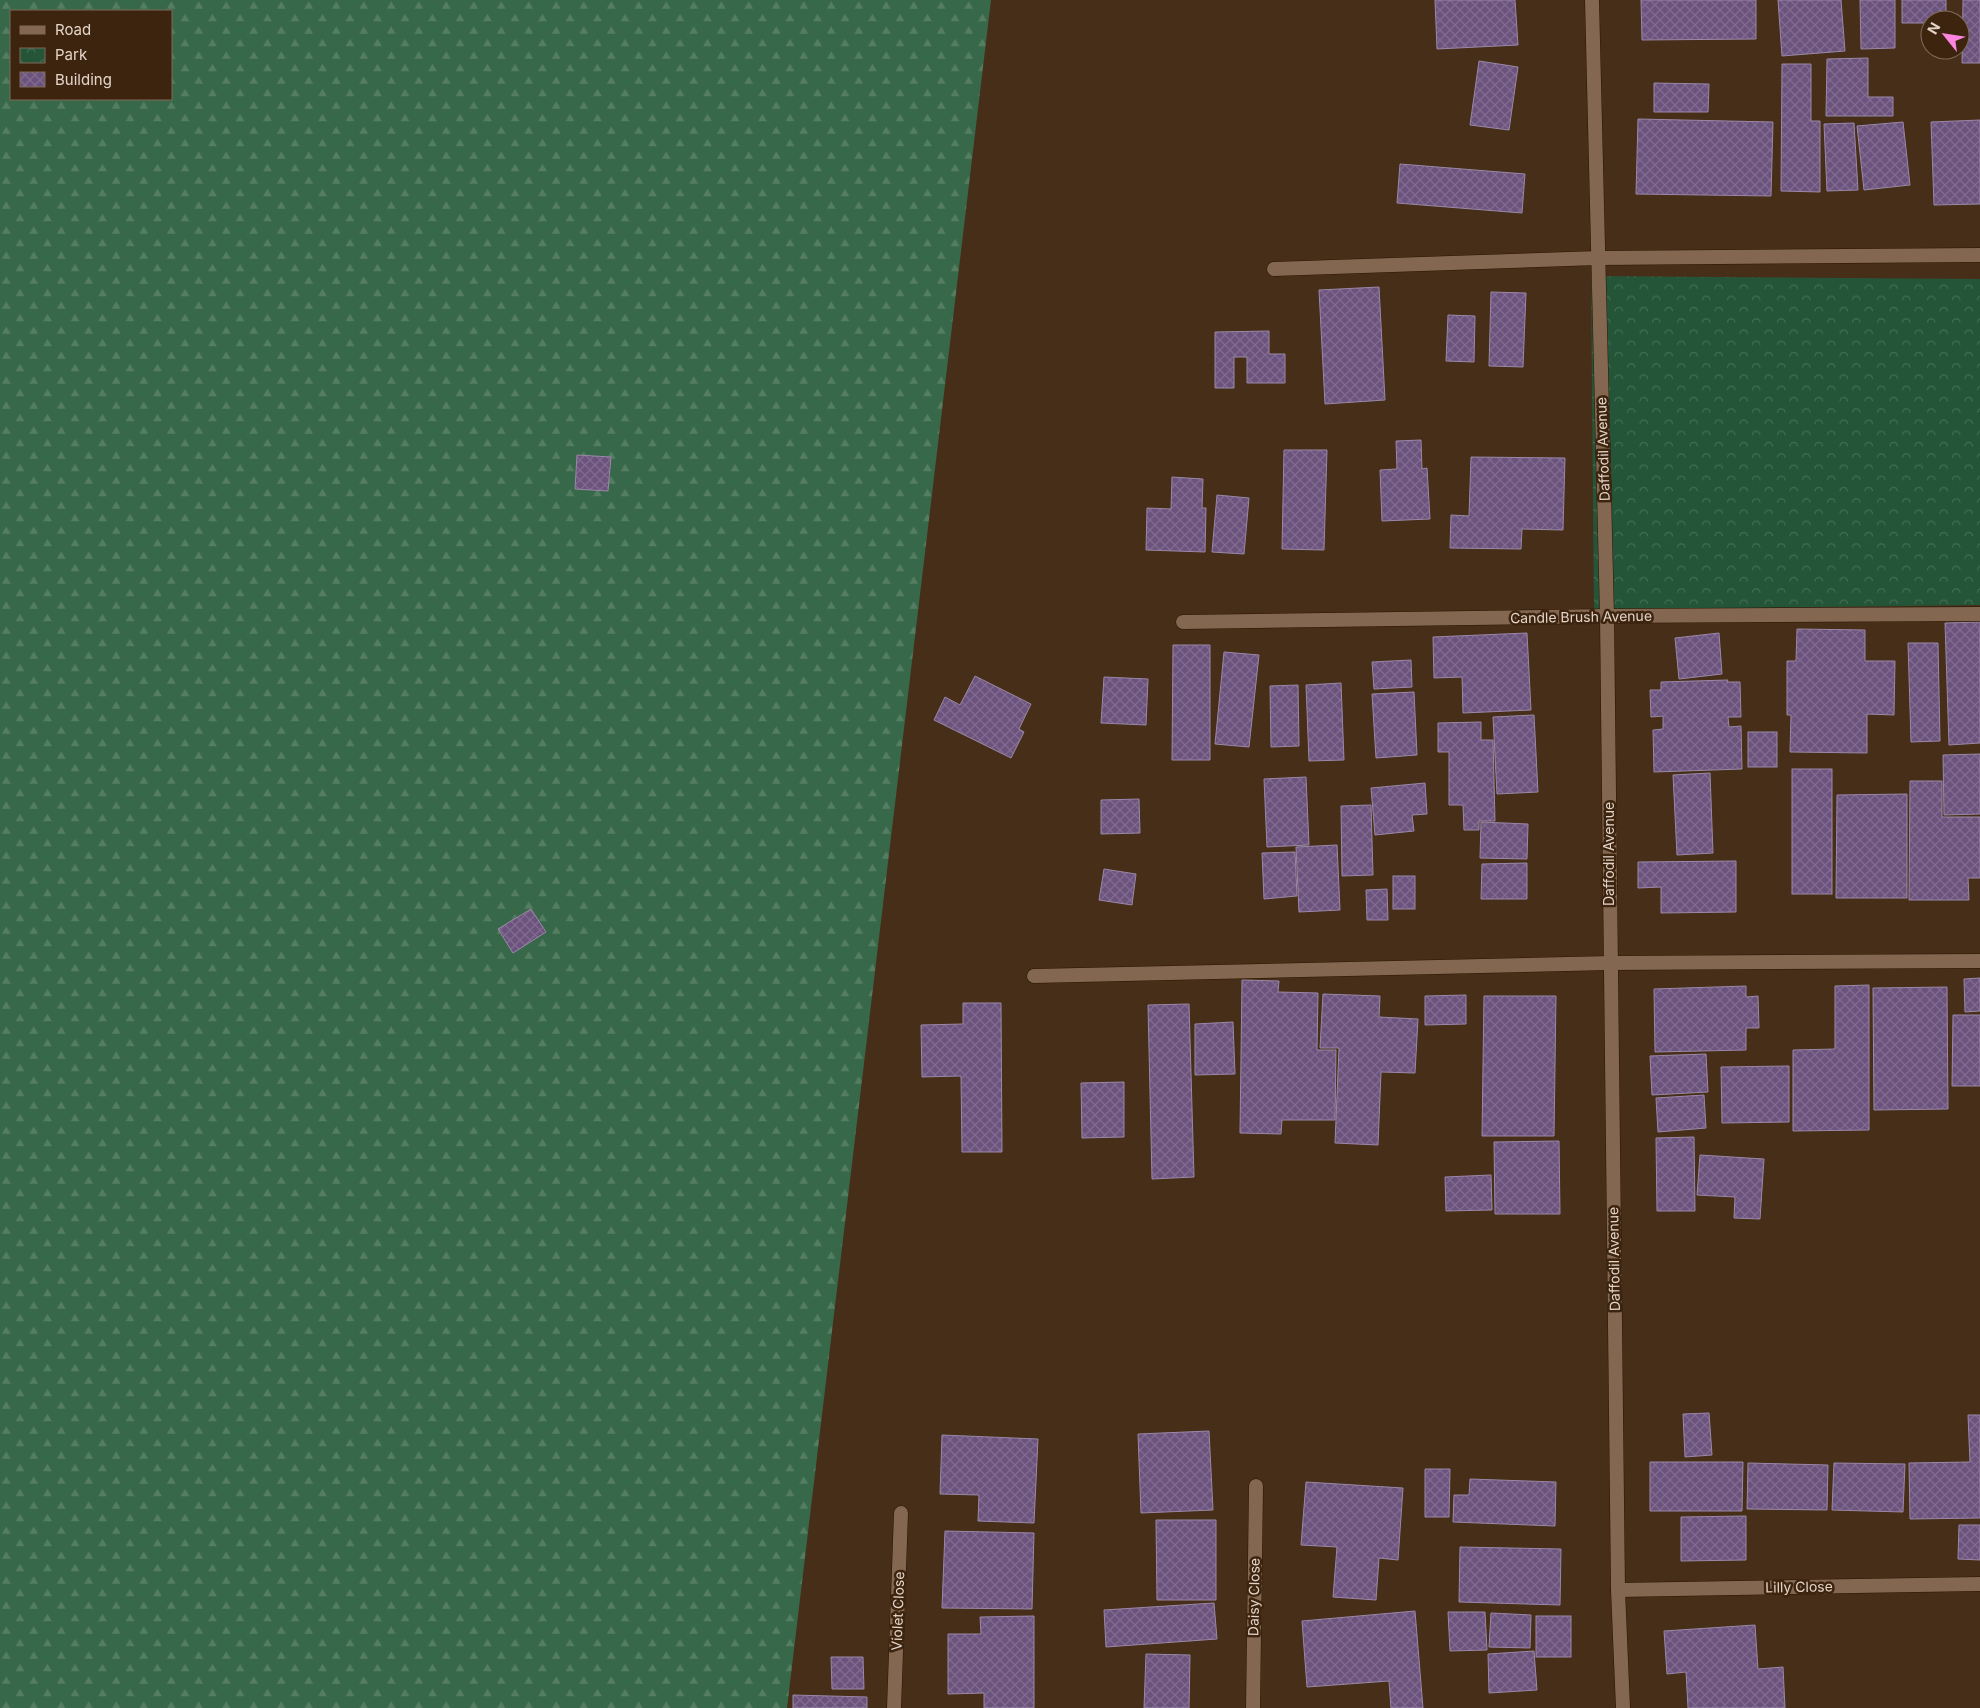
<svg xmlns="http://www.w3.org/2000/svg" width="1980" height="1708" font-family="Inter,sans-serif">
  <defs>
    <pattern id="forest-firs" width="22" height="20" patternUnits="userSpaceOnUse" patternTransform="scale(1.25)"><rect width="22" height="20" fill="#376849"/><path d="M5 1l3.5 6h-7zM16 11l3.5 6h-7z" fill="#547d62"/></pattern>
    <pattern id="park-crowns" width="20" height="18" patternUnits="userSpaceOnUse" patternTransform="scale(1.25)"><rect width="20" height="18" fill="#255538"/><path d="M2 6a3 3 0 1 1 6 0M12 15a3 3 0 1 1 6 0" fill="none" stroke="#446d53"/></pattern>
    <pattern id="building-cross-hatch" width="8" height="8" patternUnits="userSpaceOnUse" patternTransform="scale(1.25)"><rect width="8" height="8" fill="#6c537e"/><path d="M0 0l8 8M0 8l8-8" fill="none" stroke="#816b8f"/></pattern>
  </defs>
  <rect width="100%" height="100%" fill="#462e19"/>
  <path fill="url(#forest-firs)" fill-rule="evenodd" d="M0,0H991L787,1708H0ZM11,11H171V99H11Z"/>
  <path fill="url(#park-crowns)" d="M1591,276L1980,279V605L1594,610Z"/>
  <g fill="url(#building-cross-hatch)" stroke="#9a88a7">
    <path d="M1435,0H1515L1518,45L1437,49Z"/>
    <path d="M1641,0H1756V39L1642,40Z"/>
    <path d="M1778,0H1841L1845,51L1782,56Z"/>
    <path d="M1860,0H1895V48L1861,49Z"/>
    <path d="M1902,0H1946V20H1930V23H1902Z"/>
    <path d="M1963,0H1980V63H1962Z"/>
    <path d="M1868,58V97H1893V116H1826L1827,59Z"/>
    <path d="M1479,61L1518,67L1509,130L1470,125Z"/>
    <path d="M1782,64H1811V121H1820V192L1781,191Z"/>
    <path d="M1654,83L1709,84L1708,112H1654Z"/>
    <path d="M1638,119L1773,122L1771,196L1636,194Z"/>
    <path d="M1980,120V204L1934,205L1931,122Z"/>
    <path d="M1903,122L1910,185L1864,190L1857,126Z"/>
    <path d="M1854,123L1858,190L1827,191L1824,124Z"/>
    <path d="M1400,164L1525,174L1522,213L1397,203Z"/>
    <path d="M1379,287L1385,400L1325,404L1319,290Z"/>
    <path d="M1491,292L1526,293L1523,367L1489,366Z"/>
    <path d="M1448,315L1475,316L1474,362L1446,361Z"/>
    <path d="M1269,331V354H1285V383H1247V357H1234V388H1215V332Z"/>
    <path d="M1421,440L1422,469L1427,468L1430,519L1382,521L1380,470L1397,469L1396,441Z"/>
    <path d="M1284,450H1327L1324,550L1282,549Z"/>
    <path d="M577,455L611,457L608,491L575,489Z"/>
    <path d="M1471,457L1565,458L1563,530L1522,529L1521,549L1450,548L1451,515L1469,516Z"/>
    <path d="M1172,477L1203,479L1202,508H1206L1205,552L1146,550L1147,508L1171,509Z"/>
    <path d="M1217,495L1249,498L1244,554L1212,552Z"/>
    <path d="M1980,622V743L1949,745L1945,623Z"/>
    <path d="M1797,629L1865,630V661H1895L1894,715L1867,714V753L1790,752L1791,715H1787V661H1796Z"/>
    <path d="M1527,633L1531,710L1463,713L1462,677L1434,678L1433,637Z"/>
    <path d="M1719,633L1722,674L1679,679L1675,638Z"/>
    <path d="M1908,643H1938L1940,741L1911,742Z"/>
    <path d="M1173,645H1210V760H1172Z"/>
    <path d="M1224,652L1259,655L1249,747L1215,744Z"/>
    <path d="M1411,660L1412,687L1374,689L1372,662Z"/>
    <path d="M975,676L1031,704L1019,729L1024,732L1011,758L934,720L945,697L960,705Z"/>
    <path d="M1104,677L1148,679L1146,725L1101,723Z"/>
    <path d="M1728,680L1727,682H1740L1741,717H1728L1729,727L1741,726L1742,769L1654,772L1653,730L1663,729V716L1651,717L1650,690H1661V682Z"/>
    <path d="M1341,683L1344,760L1309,761L1306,685Z"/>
    <path d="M1298,685L1299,746L1271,747L1270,686Z"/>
    <path d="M1414,692L1417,755L1376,758L1372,694Z"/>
    <path d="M1534,715L1538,792L1497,794L1493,717Z"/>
    <path d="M1481,722V740H1493L1495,821H1479V830H1464L1463,805H1449V752H1438V723Z"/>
    <rect x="1748" y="732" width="29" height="35"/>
    <path d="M1980,754V814L1944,815L1943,755Z"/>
    <rect x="1792" y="769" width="40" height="125"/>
    <path d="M1710,773L1713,853L1677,855L1673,775Z"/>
    <path d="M1306,777L1309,845L1267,847L1264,779Z"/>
    <path d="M1910,781H1942V817H1980V878H1968L1969,900H1909Z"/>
    <path d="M1425,783L1427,814L1412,815L1414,831L1375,835L1371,788Z"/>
    <path d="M1907,794V898H1836L1837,795Z"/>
    <path d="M1139,799L1140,833L1101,834V800Z"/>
    <path d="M1371,805L1373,875L1342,876L1341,806Z"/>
    <path d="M1481,822L1528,824L1527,859L1480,858Z"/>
    <path d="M1337,845L1340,910L1299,912L1296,847Z"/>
    <path d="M1295,852L1297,896L1264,899L1262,853Z"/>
    <path d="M1736,861V912L1661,913V887L1638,888V862Z"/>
    <path d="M1527,863V899H1481L1482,864Z"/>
    <path d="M1104,869L1136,874L1132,905L1099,900Z"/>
    <rect x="1393" y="876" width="22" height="33"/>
    <path d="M1387,889L1388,920H1367L1366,890Z"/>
    <path d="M531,909L546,932L513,953L498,929Z"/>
    <path d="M1980,978V1011L1965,1012L1964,979Z"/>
    <path d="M1242,980L1279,981L1278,992L1318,993L1317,1050H1336L1335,1120H1282L1281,1134L1240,1133Z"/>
    <path d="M1869,985V1130L1793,1131V1050L1835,1049V986Z"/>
    <path d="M1746,986V997L1758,996L1759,1028H1746V1050L1655,1052L1654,989Z"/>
    <path d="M1947,987L1948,1109L1874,1110L1873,988Z"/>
    <path d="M1323,994L1380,996L1379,1017L1418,1019L1415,1073L1381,1072L1378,1145L1335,1143L1339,1048H1320Z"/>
    <path d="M1466,995V1024L1425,1025V996Z"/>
    <path d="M1484,996H1556L1554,1136H1482Z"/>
    <path d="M963,1003H1001L1002,1152H962L961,1076L922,1077L921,1025L963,1024Z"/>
    <path d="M1189,1004L1194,1177L1152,1179L1148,1005Z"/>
    <path d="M1953,1015H1980V1086H1952Z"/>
    <path d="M1233,1022L1235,1074L1195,1075V1024Z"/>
    <path d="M1706,1054L1708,1092L1652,1095L1650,1056Z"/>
    <path d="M1789,1066V1122L1722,1123L1721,1067Z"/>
    <path d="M1124,1082V1137L1082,1138L1081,1083Z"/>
    <path d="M1704,1095L1706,1128L1658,1132L1656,1098Z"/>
    <path d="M1694,1137L1695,1211H1657L1656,1138Z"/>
    <path d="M1559,1141L1560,1214H1495L1494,1142Z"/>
    <path d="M1700,1155L1764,1159L1760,1219L1734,1218L1735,1197L1697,1195Z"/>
    <path d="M1491,1175L1492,1210L1446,1211L1445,1177Z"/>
    <path d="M1709,1413L1712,1455L1685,1457L1683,1414Z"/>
    <path d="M1968,1415H1980V1518L1910,1519L1909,1463L1970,1462Z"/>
    <path d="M1209,1431L1213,1510L1141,1513L1138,1434Z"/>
    <path d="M942,1435L1038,1439L1034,1523L978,1521L979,1495L940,1494Z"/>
    <path d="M1650,1462H1743L1742,1511H1650Z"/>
    <path d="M1748,1463L1828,1465L1827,1510L1747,1509Z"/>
    <path d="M1834,1463L1905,1464L1903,1512L1832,1510Z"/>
    <path d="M1425,1469H1450L1449,1517H1425Z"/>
    <path d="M1470,1479L1556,1482L1555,1526L1453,1522L1454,1495H1469Z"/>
    <path d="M1306,1482L1403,1488L1398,1560L1379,1558L1376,1600L1333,1597L1337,1547L1301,1545Z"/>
    <path d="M1746,1516V1560L1681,1561V1517Z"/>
    <path d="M1156,1520H1216V1600H1157Z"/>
    <path d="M1959,1525H1980V1560L1958,1559Z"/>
    <path d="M945,1531L1034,1533L1032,1609L942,1608Z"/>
    <path d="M1460,1547L1561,1549L1560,1605L1459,1602Z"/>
    <path d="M1214,1603L1217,1639L1106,1647L1104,1610Z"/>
    <path d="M1415,1611L1423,1708H1391L1389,1681L1307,1687L1302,1621Z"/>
    <path d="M1448,1612H1485L1487,1650L1450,1651Z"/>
    <path d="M1491,1613L1531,1615L1530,1648L1489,1647Z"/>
    <path d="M1034,1616V1708H984V1693L948,1694V1634H981L980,1617Z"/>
    <rect x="1536" y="1616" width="35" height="41"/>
    <path d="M1755,1625L1758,1669L1783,1667L1785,1708H1688L1686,1672L1667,1674L1664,1631Z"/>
    <path d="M1534,1651L1537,1690L1489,1693L1488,1654Z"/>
    <path d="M1146,1654L1190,1655L1189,1708H1144Z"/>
    <path d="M831,1657H863L864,1689H832Z"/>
    <path d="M793,1695L867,1697V1708H793Z"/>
  </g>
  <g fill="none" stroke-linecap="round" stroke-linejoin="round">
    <defs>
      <g id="minor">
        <path d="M1592,0L1607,616L1618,1590L1623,1708"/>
        <path d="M1274,269L1598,258L1980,255"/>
        <path d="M1183,622L1607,616L1980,614"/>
        <path d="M1034,976L1610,963L1980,961"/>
        <path d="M1618,1590L1980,1584"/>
        <path d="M894,1708L901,1513"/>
        <path d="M1253,1708L1256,1486"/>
      </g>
    </defs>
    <use href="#minor" stroke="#2c1502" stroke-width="15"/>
    <use href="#minor" stroke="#836751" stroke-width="14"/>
  </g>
  <g text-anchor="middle" stroke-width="5" stroke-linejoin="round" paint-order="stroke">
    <g font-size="14" fill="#e4d4c8" stroke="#3c240f">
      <text transform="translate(1603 449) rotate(-92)" y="5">Daffodil Avenue</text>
      <text transform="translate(1581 617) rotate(-1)" y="5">Candle Brush Avenue</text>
      <text transform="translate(1609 854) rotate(-90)" y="5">Daffodil Avenue</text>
      <text transform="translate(1614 1259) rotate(-91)" y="5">Daffodil Avenue</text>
      <text transform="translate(1799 1587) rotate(-1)" y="5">Lilly Close</text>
      <text transform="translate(1254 1597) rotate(-89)" y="5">Daisy Close</text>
      <text transform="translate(898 1611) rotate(-88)" y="5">Violet Close</text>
    </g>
  </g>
  <rect x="10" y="10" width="162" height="90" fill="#3c240f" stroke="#7f6a59"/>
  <rect x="20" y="26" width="25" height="8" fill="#836751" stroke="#7f6a59"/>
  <text x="55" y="35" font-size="15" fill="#e4d4c8">Road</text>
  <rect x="20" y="48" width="25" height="15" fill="url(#park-crowns)" stroke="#7f6a59"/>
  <text x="55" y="60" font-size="15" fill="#e4d4c8">Park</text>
  <rect x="20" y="72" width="25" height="15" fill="url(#building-cross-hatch)" stroke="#7f6a59"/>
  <text x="55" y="85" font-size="15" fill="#e4d4c8">Building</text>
  <g transform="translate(1945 35) rotate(300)"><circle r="24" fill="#3c240f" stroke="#7f6a59"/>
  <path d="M0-4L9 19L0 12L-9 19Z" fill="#fe85df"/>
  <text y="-8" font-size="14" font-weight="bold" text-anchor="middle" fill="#e4d4c8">N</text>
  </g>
</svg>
